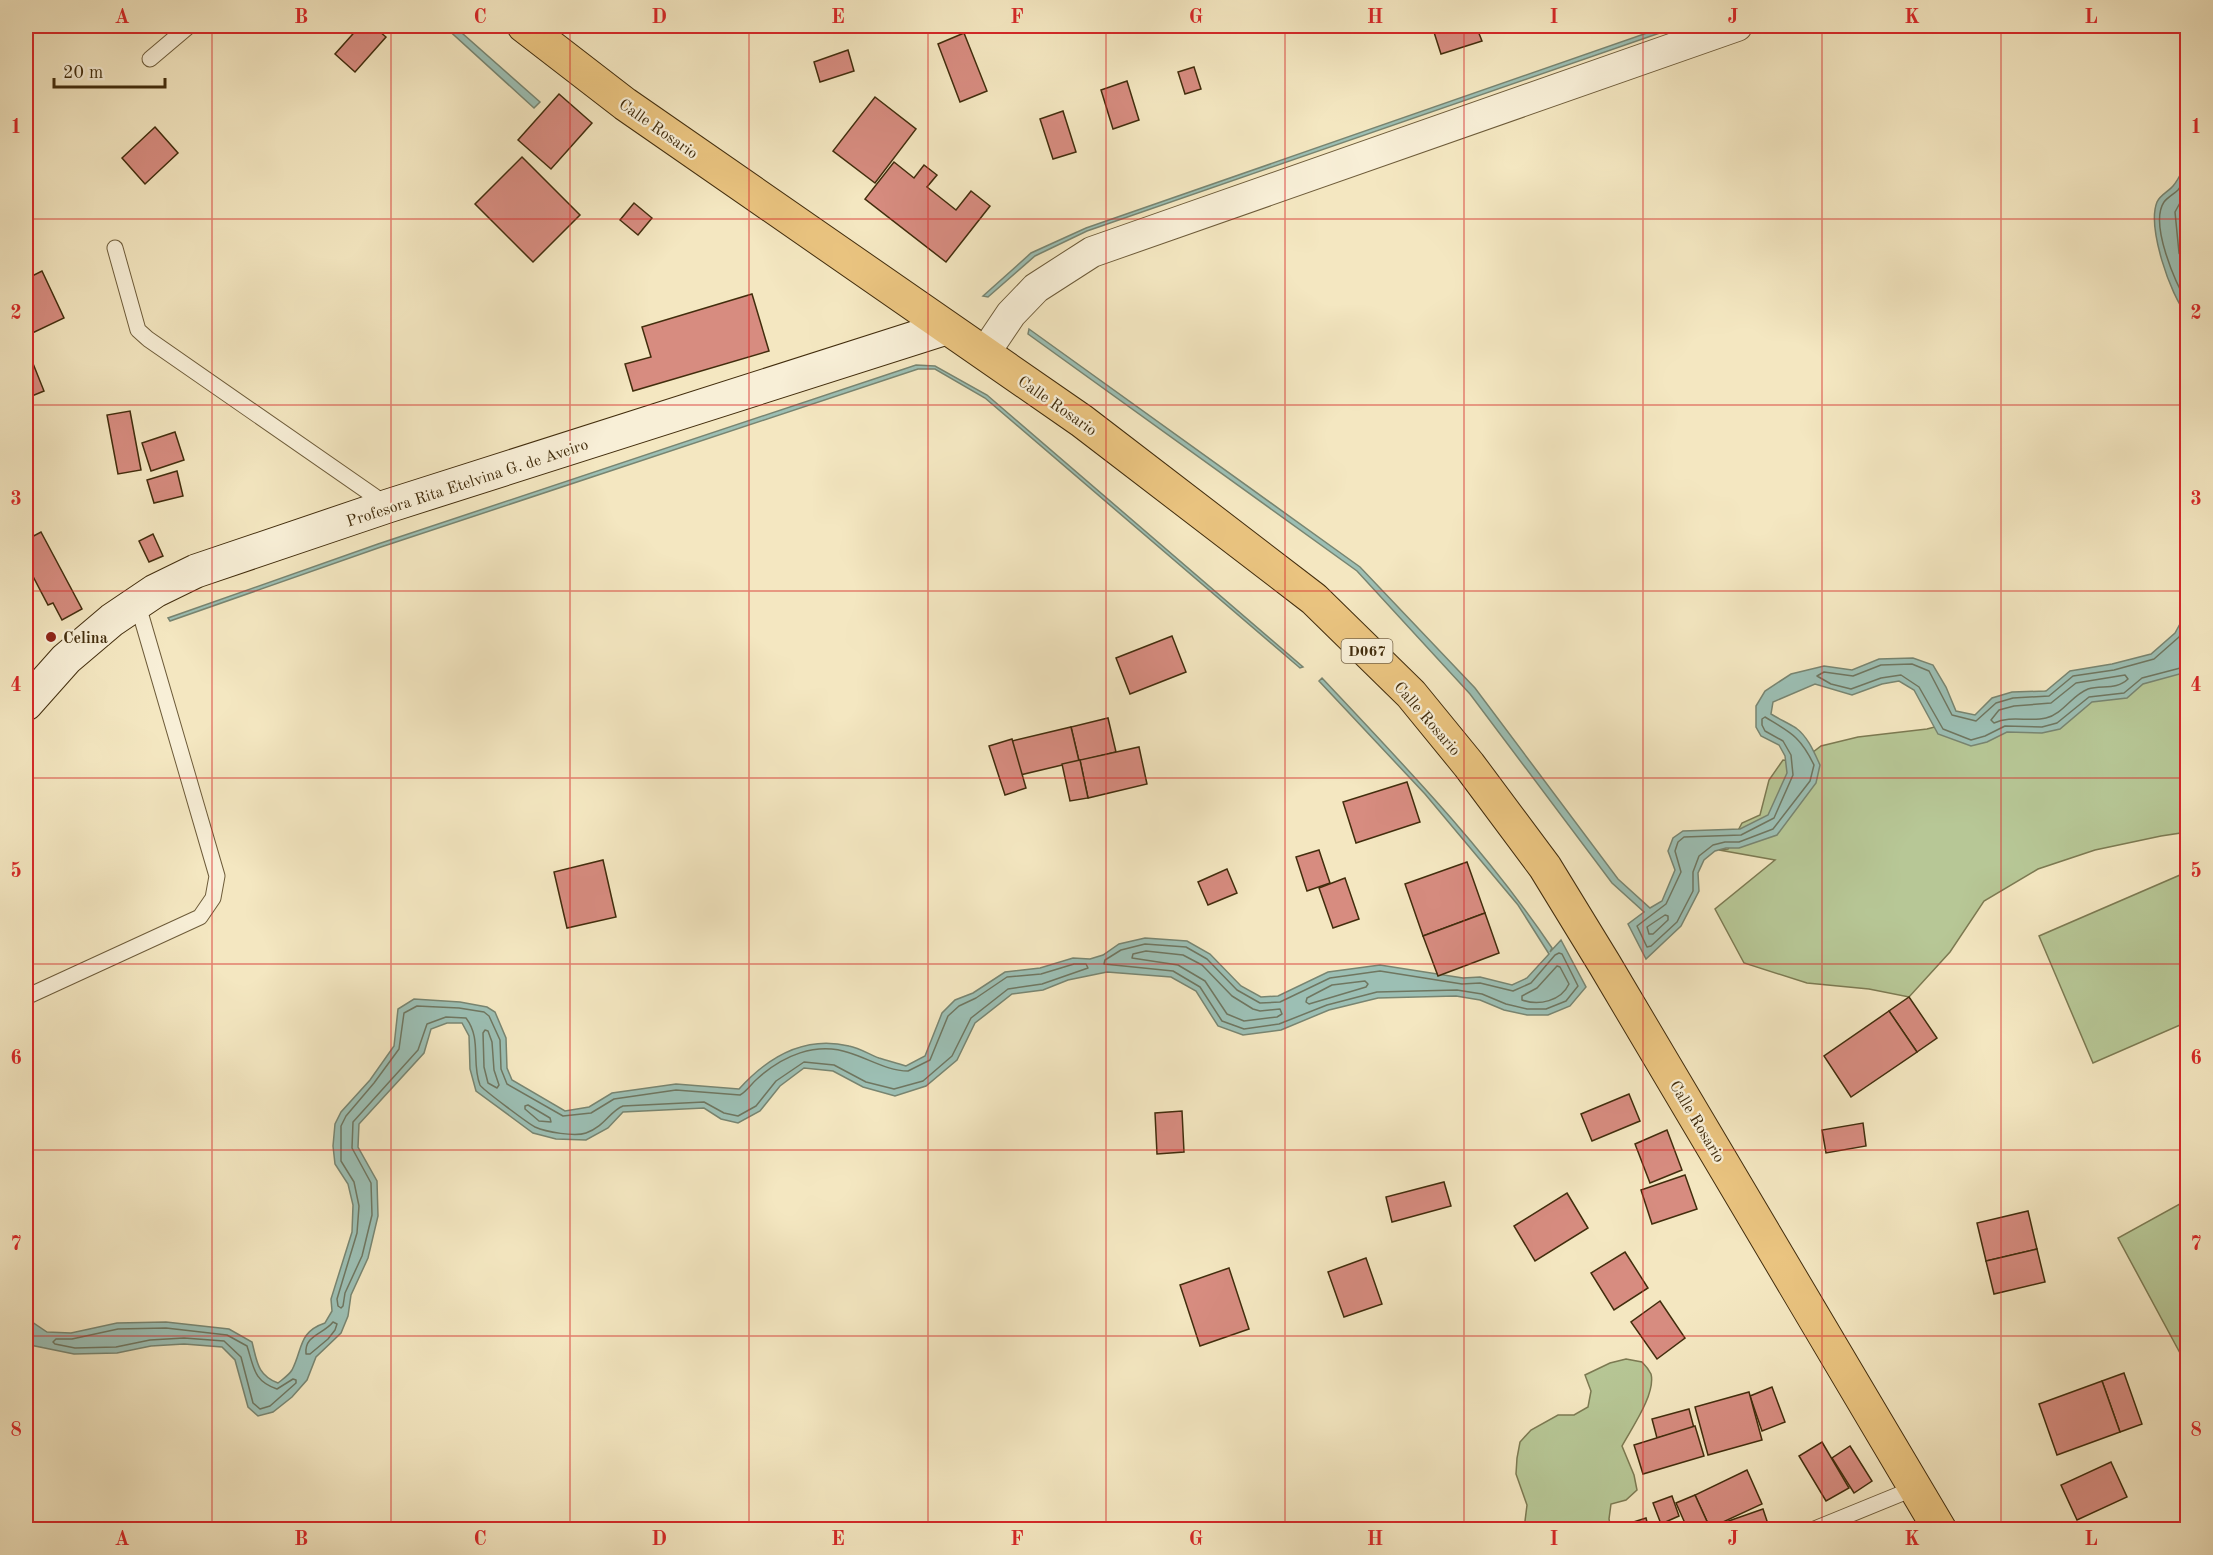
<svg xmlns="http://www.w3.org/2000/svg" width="2213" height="1555" font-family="'Old Standard TT',serif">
  <rect width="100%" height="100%" fill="#f4e7c1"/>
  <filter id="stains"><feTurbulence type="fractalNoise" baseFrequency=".00333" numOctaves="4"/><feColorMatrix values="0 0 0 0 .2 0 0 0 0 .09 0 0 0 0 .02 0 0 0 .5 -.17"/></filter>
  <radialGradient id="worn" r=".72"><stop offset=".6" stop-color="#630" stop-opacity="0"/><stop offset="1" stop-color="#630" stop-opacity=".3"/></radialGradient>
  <g fill="#b7c796" stroke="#7c7a52" stroke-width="1.5">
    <path d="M2187,644V832L2161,836L2095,850L2038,869L1984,901L1950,952L1909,997L1869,989L1807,983L1744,963L1715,909L1775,860L1719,850L1728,849L1742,823L1760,815L1769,780L1783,760L1800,762L1821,746L1858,737L1927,729L1954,722Z"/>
    <path d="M2187,872V1022L2093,1063L2039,936Z"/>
    <path d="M2187,1200V1366L2118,1238Z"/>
    <path d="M1626,1359L1642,1362C1645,1365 1649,1370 1651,1374C1656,1394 1631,1429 1622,1446L1634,1475L1637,1490L1626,1500L1611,1504L1609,1519L1611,1529H1524L1527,1505L1516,1474L1517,1458L1520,1442L1531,1430L1558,1415H1574L1588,1407L1591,1391L1585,1375L1610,1363Z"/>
  </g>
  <g fill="#9cbfb4" stroke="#788571" stroke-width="1.5">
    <path d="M444,26H454L540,102L534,108Z"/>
    <path d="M1667,26H1680L1087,231L1035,256L988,297L983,296L1031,253L1086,228Z"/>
    <path d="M2182,26H2187V68Z"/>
    <path d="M2187,162V202L2181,212L2182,237L2187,269V315C2170,295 2147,227 2157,202C2160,195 2169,191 2173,186C2179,179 2183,169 2187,162Z"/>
    <path d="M1029,329L1360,567L1475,688L1618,879L1650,908L1662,901L1675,870L1668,851L1673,838L1683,831L1740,829L1768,815L1787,773L1785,756L1779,745L1761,736L1756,727V706L1765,691L1791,674L1824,666L1852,670L1879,659L1913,658L1933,665L1946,687L1956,711L1975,715L1992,698L2012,692L2046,691L2070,671L2112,664L2151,654L2175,633L2187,611V672L2143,684L2127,698L2092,702L2060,729L2042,733L2007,732L1987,742L1971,746L1938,734L1914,690L1899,681L1882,684L1852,695L1815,684L1773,702L1771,714C1779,719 1788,723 1796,728C1808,737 1814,752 1820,765L1816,783L1777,835L1739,848H1726L1715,851L1704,860L1698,873L1699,891L1681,926L1646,959L1628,924L1644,912L1612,883L1470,694L1357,571L1028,334Z"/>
    <path d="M916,365L935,366L987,395L1303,667L1300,668L985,398L935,369H918L381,547L170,621L168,618L378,544Z"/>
    <path d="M1322,678C1403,764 1486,850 1552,948L1550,952L1561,940L1586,987L1570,1006L1548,1015H1527L1504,1010L1480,1000L1456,996L1378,998L1329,1010L1281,1030L1243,1035L1218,1026L1196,991L1171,977L1107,972L1068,980L1043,990L1012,994L975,1023L957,1060L926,1086L895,1096L863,1087L833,1071L804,1068L780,1086L760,1111L738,1123L721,1119L704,1108L623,1112L608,1128L586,1140L556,1139L533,1133L476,1091L470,1069L469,1036L462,1023H447L431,1029L424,1053L359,1124L358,1147L377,1181L378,1216L368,1258L351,1295L348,1316L341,1333L316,1357L307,1380L292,1397L273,1412L258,1416L248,1407L235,1360L222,1347L184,1344L151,1346L117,1353L74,1354L30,1345L26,1342V1318L47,1332L71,1333L117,1323L166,1322L229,1329L252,1342C257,1361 257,1375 278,1383C283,1379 289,1375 292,1370C303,1349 298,1332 325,1323L332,1311L331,1299L352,1232L353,1205L348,1184L335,1164L333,1146L335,1124L341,1112L370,1080L394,1046L398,1009L414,999L460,1002L487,1007L495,1012L506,1038L507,1068L512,1080L565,1111L589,1107L612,1093L676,1084L739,1089C768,1057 804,1035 849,1046C859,1048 869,1054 879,1058C888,1061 897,1063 906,1066L925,1056L942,1013L955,1000L973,993L1005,972L1040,968L1073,958L1090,959L1103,955L1119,944L1145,938L1187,941L1210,954L1241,986L1261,997L1278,996L1328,972L1380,965L1463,978L1480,977L1512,985L1527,978L1549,954L1518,905L1425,794L1319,681Z"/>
  </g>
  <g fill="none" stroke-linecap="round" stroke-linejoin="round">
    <g stroke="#6f7660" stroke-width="1.5">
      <path d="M2188,173C2184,179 2182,185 2178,190C2174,194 2168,197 2164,202C2149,224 2176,284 2188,304"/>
      <path d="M2188,199L2181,201L2175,212L2179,253L2182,258L2188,259"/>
      <path d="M2188,623L2179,637L2154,659L2114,670L2073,676L2049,696L2013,698L1996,703L1976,721L1952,715L1929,671L1912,664L1881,665L1853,676L1824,672L1817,676L1831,684L1851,689L1881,678L1901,675L1919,687L1943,729L1971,740L1985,736L2005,726L2042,727L2057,723L2089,697L2124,693L2142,678L2188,666"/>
      <path d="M2125,675L2128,679C2117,690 2102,685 2088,689C2072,695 2063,714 2046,718C2028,722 2011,715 1994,723L1991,720L1999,710L2014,706L2051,703L2076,683Z"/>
      <path d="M1765,717C1791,733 1800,736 1814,765L1810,781L1773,829L1739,842H1725L1713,845L1699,856L1693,872V891L1677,922L1651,946L1647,947L1637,926L1666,904L1681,872L1675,851L1678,842L1684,837L1741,835L1774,818L1793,775L1791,755L1783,741L1765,731L1762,725V719Z"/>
      <path d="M1665,915L1668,916V920L1653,934H1649L1647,927Z"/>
      <path d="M1145,944L1186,947L1207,959L1237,990L1260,1003L1280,1002L1330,978L1380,971L1462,984L1480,983L1513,991L1531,983L1555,955L1559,953L1562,954L1578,986L1566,1001L1546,1009H1527L1506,1004L1482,994L1457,990L1377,992L1327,1005L1279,1024L1244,1029L1222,1021L1200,987L1173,971L1104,964L1105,960L1121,950Z"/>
      <path d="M1146,951L1183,955L1202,965L1232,996L1253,1009L1260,1011L1280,1009L1282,1014L1277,1017L1244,1021L1227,1014L1205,981L1178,965L1132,958L1133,954Z"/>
      <path d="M1074,964H1086L1088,968L1042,984L1008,989L971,1018L952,1056L923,1081L894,1089L866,1082L834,1065L804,1062L776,1081L756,1106L738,1116L724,1113L704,1102L623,1106C610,1111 604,1127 586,1133C575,1137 546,1132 535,1127C529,1124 482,1089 480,1085C471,1062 482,1039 466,1018L446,1017L427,1024L418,1050L353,1122L352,1148L371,1183L372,1215L362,1256L345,1293L343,1306L341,1308L338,1306L337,1299L357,1233L359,1206L354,1182L341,1161V1126L346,1116L374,1083L399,1049L404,1013L417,1006L459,1008L484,1012L489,1016L500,1040L501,1069L507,1084L563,1116L591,1113L614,1099L676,1090L740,1095C747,1091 751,1084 757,1079C782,1056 816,1041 850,1053C869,1059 888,1071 908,1071L930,1060L948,1016L959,1006L976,998L1007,977L1041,974Z"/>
      <path d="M1557,966L1560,967L1569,984C1561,1001 1539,1006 1522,1000V996L1537,988Z"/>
      <path d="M1365,981L1368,984L1366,987L1309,1004L1306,1002L1307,998L1332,985Z"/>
      <path d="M485,1030L488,1031L492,1042L494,1070L499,1085L497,1088L488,1083L484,1067L483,1033Z"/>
      <path d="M528,1105L550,1118L551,1122L539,1121L525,1109V1106Z"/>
      <path d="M333,1322L337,1324L335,1330L328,1339L310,1354H306C304,1335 324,1334 333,1322Z"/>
      <path d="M166,1328L227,1335L247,1346C254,1367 253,1381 277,1389L293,1379L296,1380V1383L270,1406L260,1409L253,1403L241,1357L224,1341L184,1338L150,1340L116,1347L75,1348L55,1344L53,1342L56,1339H72L118,1329Z"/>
    </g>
  </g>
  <g fill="#d78c80" stroke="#422d0d" stroke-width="1.5">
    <path d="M360,26H373L386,37L355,72L335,54Z"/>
    <path d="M1432,26H1476L1482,41L1441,54Z"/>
    <path d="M964,33L987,91L960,102L938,44Z"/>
    <path d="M848,50L854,71L820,82L814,62Z"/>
    <path d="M1194,67L1201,89L1185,94L1178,72Z"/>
    <path d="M1127,81L1139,120L1113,129L1101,90Z"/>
    <path d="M559,94L592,123L551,169L518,140Z"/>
    <path d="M875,97L916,129L875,183L833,151Z"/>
    <path d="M1063,111L1076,152L1053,159L1040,119Z"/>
    <path d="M155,127L178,153L145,184L122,158Z"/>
    <path d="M522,157L580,215L533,262L475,204Z"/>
    <path d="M894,162L914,178L924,165L937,175L927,187L956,210L971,191L990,206L946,262L865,199Z"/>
    <path d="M634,203L652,218L638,235L620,220Z"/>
    <path d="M42,271L64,318L26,336V279Z"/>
    <path d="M752,294L769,351L633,391L625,364L651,357L642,327Z"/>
    <path d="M26,346L44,391L27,398L26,394Z"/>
    <path d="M130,411L141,470L118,474L107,415Z"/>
    <path d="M175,432L184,460L151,471L142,443Z"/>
    <path d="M177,471L183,496L154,503L147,480Z"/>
    <path d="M41,532L82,609L62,620L53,603L48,605L26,563V540Z"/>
    <path d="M153,534L163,556L149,562L139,541Z"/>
    <path d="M1172,636L1186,672L1130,694L1116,658Z"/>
    <path d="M1108,718L1116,752L1079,761L1071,727Z"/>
    <path d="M1071,727L1079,761L1020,775L1012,741Z"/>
    <path d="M1012,739L1026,788L1005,795L989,746Z"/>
    <path d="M1139,747L1147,784L1088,798L1080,760Z"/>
    <path d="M1080,760L1088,798L1070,801L1062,764Z"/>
    <path d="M1407,782L1420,822L1356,843L1343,802Z"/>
    <path d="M1319,850L1330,883L1307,891L1296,857Z"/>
    <path d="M603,860L616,917L567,928L554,872Z"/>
    <path d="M1467,862L1485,913L1423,936L1405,884Z"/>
    <path d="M1227,869L1237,893L1208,905L1198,882Z"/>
    <path d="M1345,878L1359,919L1333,928L1319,888Z"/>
    <path d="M1485,913L1499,953L1438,976L1423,936Z"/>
    <path d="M1909,997L1937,1038L1917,1052L1889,1011Z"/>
    <path d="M1889,1011L1917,1052L1851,1097L1824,1056Z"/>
    <path d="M1629,1094L1640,1121L1592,1141L1581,1114Z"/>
    <path d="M1182,1111L1184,1152L1157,1154L1155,1113Z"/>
    <path d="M1863,1123L1866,1146L1826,1153L1822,1130Z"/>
    <path d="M1667,1130L1682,1170L1650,1183L1635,1144Z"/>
    <path d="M1685,1175L1697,1209L1652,1224L1641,1190Z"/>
    <path d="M1444,1182L1451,1206L1392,1222L1386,1197Z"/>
    <path d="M1567,1193L1588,1228L1535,1261L1514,1226Z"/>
    <path d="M2028,1211L2037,1249L1986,1261L1977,1223Z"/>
    <path d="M2037,1249L2045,1282L1994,1294L1986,1261Z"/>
    <path d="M1625,1252L1648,1288L1614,1310L1591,1273Z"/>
    <path d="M1366,1258L1382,1304L1344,1317L1328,1272Z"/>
    <path d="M1229,1268L1249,1329L1200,1346L1180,1285Z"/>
    <path d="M1660,1301L1685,1338L1657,1359L1631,1322Z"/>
    <path d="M2124,1373L2142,1424L2120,1432L2102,1381Z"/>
    <path d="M2102,1381L2120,1432L2057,1455L2039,1404Z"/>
    <path d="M1772,1387L1785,1422L1762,1431L1750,1396Z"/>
    <path d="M1749,1392L1762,1440L1708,1455L1695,1407Z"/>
    <path d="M1689,1409L1694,1428L1657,1438L1652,1419Z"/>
    <path d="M1695,1426L1704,1456L1643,1474L1634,1445Z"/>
    <path d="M1822,1442L1849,1488L1826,1501L1799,1456Z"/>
    <path d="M1850,1446L1872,1481L1854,1493L1832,1458Z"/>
    <path d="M2111,1462L2127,1497L2077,1520L2061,1485Z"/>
    <path d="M1747,1470L1762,1504L1710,1528L1695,1495Z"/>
    <path d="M1695,1495L1710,1528L1711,1530H1688L1676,1503Z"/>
    <path d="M1672,1496L1679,1516L1661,1524L1653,1503Z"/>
    <path d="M1763,1509L1768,1524L1753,1530H1722L1720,1524Z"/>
    <path d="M1646,1518L1649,1530H1625L1624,1525Z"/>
  </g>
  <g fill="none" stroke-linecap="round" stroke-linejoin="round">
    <defs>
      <g id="lane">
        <path d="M150,59L189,26"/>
        <path d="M115,248L138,330L148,339L387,505"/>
        <path d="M26,997L200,917L213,898L217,876L137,602"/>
        <path d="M1812,1530L1915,1488"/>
      </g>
      <path id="street" d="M984,354L1011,314L1036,288L1092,252L1737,26"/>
      <path id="secondary" d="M26,704L66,659L112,620L155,591L196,571L388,506L946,328"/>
      <path id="primary" d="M524,26L625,104L1082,421L1314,599L1411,694L1469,765L1545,867L1605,965L1940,1530"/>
    </defs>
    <use href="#lane" stroke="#6e5c3a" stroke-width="17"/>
    <use href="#street" stroke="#6e5c3a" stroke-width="32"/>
    <use href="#secondary" stroke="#422d0d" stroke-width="35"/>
    <use href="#primary" stroke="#422d0d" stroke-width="35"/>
    <use href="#lane" stroke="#f8efd7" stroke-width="15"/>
    <use href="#street" stroke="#f8efd7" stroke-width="30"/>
    <use href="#secondary" stroke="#f8efd7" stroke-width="33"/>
    <use href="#primary" stroke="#eac480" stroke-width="33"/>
  </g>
  <path fill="none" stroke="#d62828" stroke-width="1.5" stroke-opacity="0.55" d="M212,26V1530M391,26V1530M570,26V1530M749,26V1530M928,26V1530M1106,26V1530M1285,26V1530M1464,26V1530M1643,26V1530M1822,26V1530M2001,26V1530M26,219H2188M26,405H2188M26,591H2188M26,778H2188M26,964H2188M26,1150H2188M26,1336H2188"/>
  <circle fill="#8f2418" stroke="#f8efd7" stroke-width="2" cx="51" cy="637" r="6"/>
  <g text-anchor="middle" stroke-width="4.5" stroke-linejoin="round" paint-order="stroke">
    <rect fill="#f8efd7" stroke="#79674a" stroke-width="1.5" x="1341.5" y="639" width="51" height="24" rx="4.5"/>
    <g font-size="15" font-weight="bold" fill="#422d0d">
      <text x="1367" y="656">D067</text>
    </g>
    <g font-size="16" fill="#422d0d" stroke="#f8efd7">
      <text transform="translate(659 128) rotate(35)" y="6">Calle Rosario</text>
      <text transform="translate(1058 405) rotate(35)" y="6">Calle Rosario</text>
      <text transform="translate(467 482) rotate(-18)" y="6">Profesora Rita Etelvina G. de Aveiro</text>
      <text transform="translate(1428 718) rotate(49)" y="6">Calle Rosario</text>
      <text transform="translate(1698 1121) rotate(59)" y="6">Calle Rosario</text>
    </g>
    <g font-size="16" font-weight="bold" fill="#422d0d" stroke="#f8efd7" text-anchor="start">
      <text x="63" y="643">Celina</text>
    </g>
  </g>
  <rect width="2213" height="1555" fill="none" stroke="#f4e7c1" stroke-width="66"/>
  <path d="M54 78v9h111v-9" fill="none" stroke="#422d0d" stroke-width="3"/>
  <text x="63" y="78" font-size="18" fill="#422d0d" stroke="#f8efd7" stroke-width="4.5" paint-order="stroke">20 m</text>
  <rect x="33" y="33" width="2147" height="1489" fill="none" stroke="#d62828" stroke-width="2"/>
  <g font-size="20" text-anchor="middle" font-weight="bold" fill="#d62828">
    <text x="122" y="23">A</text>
    <text x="301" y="23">B</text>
    <text x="480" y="23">C</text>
    <text x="659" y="23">D</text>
    <text x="838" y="23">E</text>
    <text x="1017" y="23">F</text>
    <text x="1196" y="23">G</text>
    <text x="1375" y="23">H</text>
    <text x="1554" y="23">I</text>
    <text x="1733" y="23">J</text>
    <text x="1912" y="23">K</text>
    <text x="2091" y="23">L</text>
    <text x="16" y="133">1</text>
    <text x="2196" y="133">1</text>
    <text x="16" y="319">2</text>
    <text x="2196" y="319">2</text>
    <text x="16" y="505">3</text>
    <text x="2196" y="505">3</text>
    <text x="16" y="691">4</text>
    <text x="2196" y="691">4</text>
    <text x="16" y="877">5</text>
    <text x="2196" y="877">5</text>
    <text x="16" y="1064">6</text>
    <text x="2196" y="1064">6</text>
    <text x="16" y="1250">7</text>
    <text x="2196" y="1250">7</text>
    <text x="16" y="1436">8</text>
    <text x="2196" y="1436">8</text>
    <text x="122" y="1545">A</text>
    <text x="301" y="1545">B</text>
    <text x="480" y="1545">C</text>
    <text x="659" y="1545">D</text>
    <text x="838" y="1545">E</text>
    <text x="1017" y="1545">F</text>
    <text x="1196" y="1545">G</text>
    <text x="1375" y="1545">H</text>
    <text x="1554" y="1545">I</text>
    <text x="1733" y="1545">J</text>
    <text x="1912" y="1545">K</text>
    <text x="2091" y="1545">L</text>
  </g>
  <rect width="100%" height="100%" filter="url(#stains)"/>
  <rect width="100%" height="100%" fill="url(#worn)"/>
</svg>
